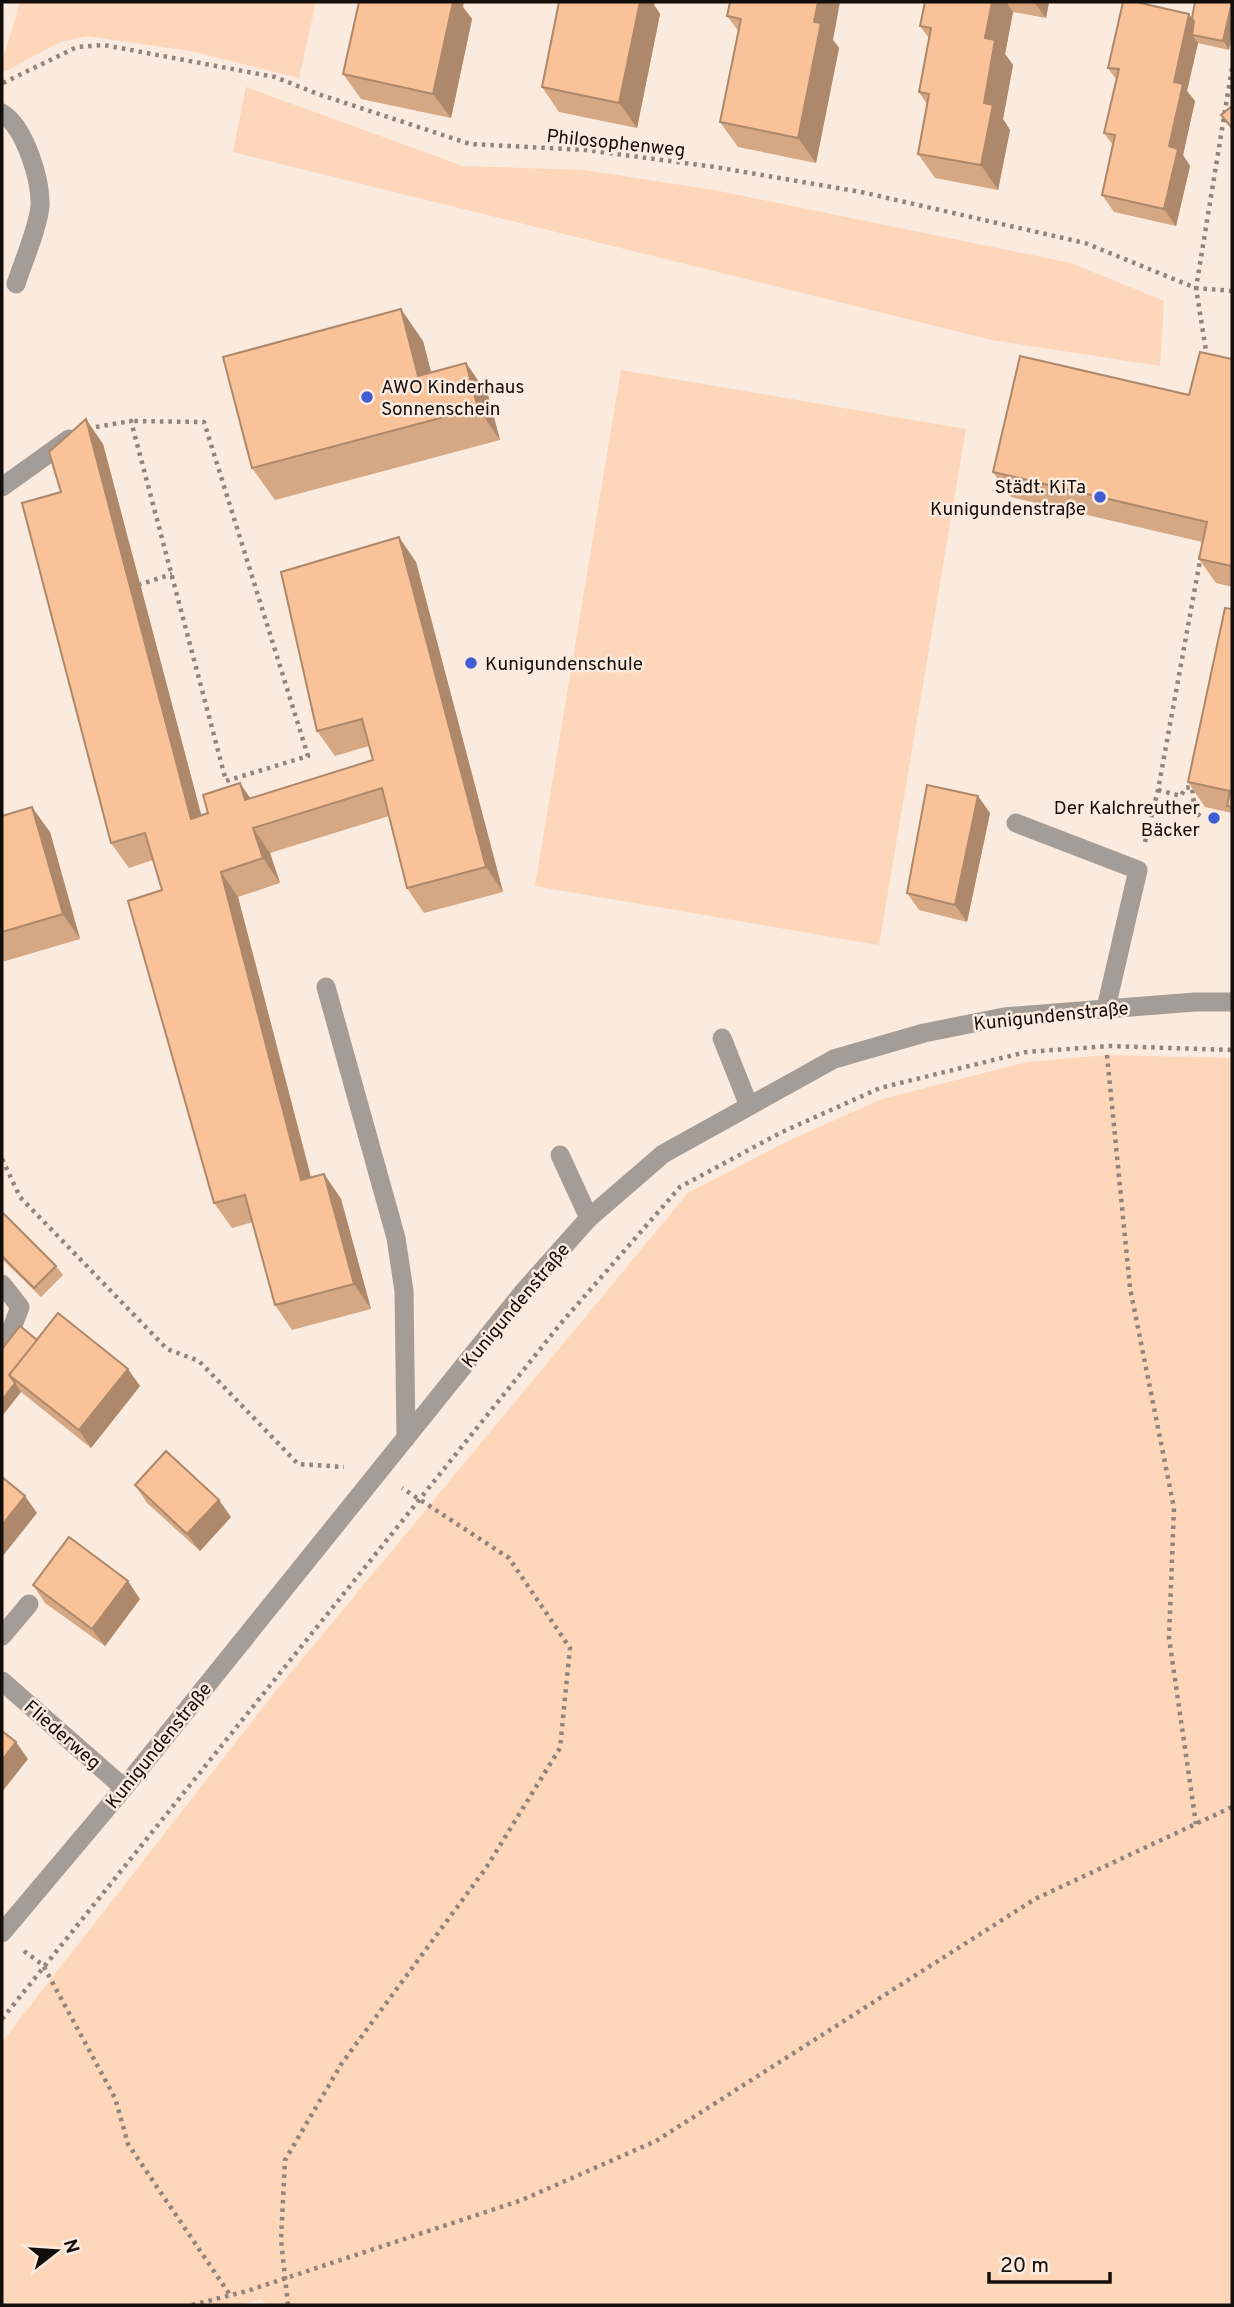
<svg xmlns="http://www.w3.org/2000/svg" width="1234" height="2307" font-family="Overpass,sans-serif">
  <rect width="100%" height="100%" fill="#fbeade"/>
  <g fill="#fed6b9">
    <path d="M20,2H316L299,78L191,51L86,36L58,43L2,73V63Z"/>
    <path d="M246,87L463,166L584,170L714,190L1071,263L1164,301L1160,366L992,340L233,152Z"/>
    <path d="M621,370L966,429L879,945L535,886Z"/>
    <path d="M1107,1055L1232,1058V2305H268L261,2300L235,2305H2V2042L275,1692L688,1193L786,1142L882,1099L1027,1062Z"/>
  </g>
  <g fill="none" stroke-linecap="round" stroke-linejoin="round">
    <g stroke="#90847c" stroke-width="4.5" stroke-dasharray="3.5 5" stroke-linecap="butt">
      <path d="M3,83L77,47L104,45L275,77L318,94L470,144L586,150L715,167L861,192L1085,243L1196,288L1232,291"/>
      <path d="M1207,357L1196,288L1232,68"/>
      <path d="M96,427L131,421L226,781L308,756L204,422L131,421"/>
      <path d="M138,585L172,574"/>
      <path d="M1158,790L1181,796L1185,788L1192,787L1195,812L1204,819"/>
      <path d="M1145,842L1158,790L1201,555"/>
      <path d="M1107,1055L1130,1288L1174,1508L1169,1638L1196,1824"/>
      <path d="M2,1159L20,1197L167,1349L199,1361L298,1464L344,1467"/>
      <path d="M24,1951L43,1965L115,2098L128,2144L230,2295"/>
      <path d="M2,2019L562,1322L680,1187L782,1132L880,1088L1026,1052L1110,1046L1232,1050"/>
      <path d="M192,2305L247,2291L522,2200L656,2141L1035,1899L1232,1807"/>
      <path d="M288,2305L281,2240L285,2160L342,2063L486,1868L560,1748L570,1648L509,1558L402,1488"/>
    </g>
    <g stroke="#a49c97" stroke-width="19">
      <path d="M2,113C25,127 41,180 40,206C38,228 23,262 16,284"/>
      <path d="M2,487L69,439"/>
      <path d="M1016,823L1138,870L1106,1008"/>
      <path d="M326,987L396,1238L404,1291L406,1438"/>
      <path d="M722,1038L749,1106"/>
      <path d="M560,1155L589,1218"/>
      <path d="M2,1636L29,1604"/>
    </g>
    <g stroke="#a49c97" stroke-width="19">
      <path d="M2,1284L20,1307L12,1328L2,1339"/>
      <path d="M2,1681L124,1788"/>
      <path d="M2,1933L124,1788L524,1291L589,1218L663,1154L834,1059L924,1033L1004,1017L1195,1002H1232"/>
    </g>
  </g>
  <g fill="#d6a783">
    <path d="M925,2H1049L1046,18L1013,12L1005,54L1013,65L1003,119L1010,130L998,190L935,178L918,154L927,104L919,92L929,38L920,26Z"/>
    <path d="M1195,2L1229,50L1198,43L1187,91L1195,101L1183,155L1190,166L1176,226L1114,212L1102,195L1113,145L1104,133L1116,79L1108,68L1192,18Z"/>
    <path d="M654,5L660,14L637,128L559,112L542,87Z"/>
    <path d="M463,7L472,19L451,118L361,99L343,74Z"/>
    <path d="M727,16L833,40L839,48L816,163L738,147L720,122L739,32Z"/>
    <path d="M423,341L431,372L466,363L488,395L500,440L275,500L252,468Z"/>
    <path d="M1232,359V587L1216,583L1199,559L1202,542L1011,497L993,472L1189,395Z"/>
    <path d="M103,444L201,815L373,760L369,746L335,756L317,731L416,562L503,892L424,913L407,888L389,816L270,853L280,883L238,897L311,1177L324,1174L341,1199L371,1309L292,1330L275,1305L253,1222L232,1228L214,1203L162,890L153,860L129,868L111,843L61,492Z"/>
    <path d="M1232,609V813L1205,807L1188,782Z"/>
    <path d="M990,813L967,922L919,910L907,893Z"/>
    <path d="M2,816L50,832L80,939L2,962Z"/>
    <path d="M2,1212L56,1266L63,1275L41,1297L2,1259Z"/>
    <path d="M37,1340L140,1386L91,1448L21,1392L2,1416V1349Z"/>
    <path d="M135,1485L231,1517L200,1551L147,1503Z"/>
    <path d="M33,1585L140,1599L105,1646L45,1603Z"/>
  </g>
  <g fill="#ae886a">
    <path d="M450,2H464L463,7L472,19L451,118L433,94Z"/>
    <path d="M640,2H655L654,5L660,14L637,128L619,103Z"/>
    <path d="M818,2H840L833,40L839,48L816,163L798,138L814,22Z"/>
    <path d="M992,2H1006L1013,12L1005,54L1013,65L1003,119L1010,130L998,190L981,165L985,38Z"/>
    <path d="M1034,2H1049L1046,18Z"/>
    <path d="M1232,2V35L1229,50L1223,41Z"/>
    <path d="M1189,14L1201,31L1192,35L1198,43L1187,91L1195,101L1183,155L1190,166L1176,226L1164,209L1174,82Z"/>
    <path d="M401,309L423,341L440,407L418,376Z"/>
    <path d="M466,363L488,395L500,440L478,408Z"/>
    <path d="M86,419L103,444L209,844L191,819Z"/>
    <path d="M399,537L416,562L503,892L486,867Z"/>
    <path d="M240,783L257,808L245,800Z"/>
    <path d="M978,796L990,813L967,922L955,905Z"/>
    <path d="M32,807L50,832L80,939L63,914Z"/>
    <path d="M253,828L270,853L280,883L263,858Z"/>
    <path d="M221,872L238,897L318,1205L301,1180Z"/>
    <path d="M324,1174L341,1199L371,1309L354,1284Z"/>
    <path d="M128,1369L140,1386L91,1448L79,1430Z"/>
    <path d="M15,1383L21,1392L2,1416V1400Z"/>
    <path d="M25,1496L37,1513L2,1557V1525Z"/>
    <path d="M219,1500L231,1517L200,1551L187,1534Z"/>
    <path d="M128,1581L140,1599L105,1646L92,1629Z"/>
    <path d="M16,1742L28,1759L2,1792V1760Z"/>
  </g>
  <g fill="#f9c298" stroke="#ae886a" stroke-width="2">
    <path d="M359,2H453L433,94L343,74Z"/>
    <path d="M559,2H640L619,103L542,87Z"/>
    <path d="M730,2H818L814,22L821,23L798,138L720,122L741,19L727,16Z"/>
    <path d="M925,2H992L985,38L995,40L984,103L993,105L981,165L918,154L929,94L919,92L931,28L920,26Z"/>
    <path d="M1123,2H1136L1189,14L1174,82L1183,84L1169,146L1178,149L1164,209L1102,195L1115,135L1104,133L1119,69L1108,68Z"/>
    <path d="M1195,2H1232L1223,41L1192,35L1194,22L1192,18Z"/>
    <path d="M1232,106V128L1221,115Z"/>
    <path d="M401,309L418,376L466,363L478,408L252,468L223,357Z"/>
    <path d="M1200,352L1232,359V566L1199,559L1207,522L993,472L1020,356L1189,395Z"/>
    <path d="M86,419L191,819L208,813L203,795L240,783L245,800L373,760L362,719L317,731L281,572L399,537L486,867L407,888L382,788L253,828L263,858L221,872L301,1180L324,1174L354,1284L275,1305L245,1195L214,1203L128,901L162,890L145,833L111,843L22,503L61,492L49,452Z"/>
    <path d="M1225,608L1232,609V807L1227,806L1230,791L1188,782Z"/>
    <path d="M927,785L978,796L955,905L907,893Z"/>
    <path d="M32,807L63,914L2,932V816Z"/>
    <path d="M2,1212L56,1266L34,1288L2,1256Z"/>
    <path d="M58,1313L128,1369L79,1430L9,1375Z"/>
    <path d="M20,1326L37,1340L9,1375L15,1383L2,1400V1349Z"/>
    <path d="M166,1451L219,1500L187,1534L135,1485Z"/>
    <path d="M2,1477L25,1496L2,1525Z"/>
    <path d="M69,1537L128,1581L92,1629L33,1585Z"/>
    <path d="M2,1731L16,1742L2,1760Z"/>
  </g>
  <g fill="#405ed1" stroke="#fbeade" stroke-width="2.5">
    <circle cx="367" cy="397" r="7"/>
    <circle cx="1100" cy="497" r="7"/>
    <circle cx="471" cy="663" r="7"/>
    <circle cx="1214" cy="818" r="7"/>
  </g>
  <g text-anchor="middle" stroke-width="5" stroke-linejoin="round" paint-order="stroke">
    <g font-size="19" fill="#140e0a" stroke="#fbeade">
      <text transform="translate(616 142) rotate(6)" y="7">Philosophenweg</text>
      <text transform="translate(1051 1015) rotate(-6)" y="7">Kunigundenstraße</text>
      <text transform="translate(515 1305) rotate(-50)" y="7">Kunigundenstraße</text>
      <text transform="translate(63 1734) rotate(41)" y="7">Fliederweg</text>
      <text transform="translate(158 1745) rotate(-51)" y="7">Kunigundenstraße</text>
    </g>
    <g font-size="19" fill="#140e0a" stroke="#fbeade" text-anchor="start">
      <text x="381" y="393">AWO Kinderhaus<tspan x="381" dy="22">Sonnenschein</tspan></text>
      <text x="1086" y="493" text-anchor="end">Städt. KiTa<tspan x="1086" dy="22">Kunigundenstraße</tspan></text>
      <text x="485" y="670">Kunigundenschule</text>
      <text x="1200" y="814" text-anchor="end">Der Kalchreuther<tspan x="1200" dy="22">Bäcker</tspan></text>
    </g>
  </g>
  <rect width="1234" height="2307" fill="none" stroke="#140e0a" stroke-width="7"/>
  <g transform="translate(56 2251) rotate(73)" stroke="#fbeade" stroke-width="5" paint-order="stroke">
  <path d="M0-5L12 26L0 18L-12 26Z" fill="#140e0a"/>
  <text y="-10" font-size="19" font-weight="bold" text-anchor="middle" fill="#140e0a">N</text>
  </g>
  <path d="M989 2272v10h121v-10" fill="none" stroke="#140e0a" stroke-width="3.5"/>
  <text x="1000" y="2272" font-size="21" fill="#140e0a" stroke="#fbeade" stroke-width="5" paint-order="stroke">20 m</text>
</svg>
